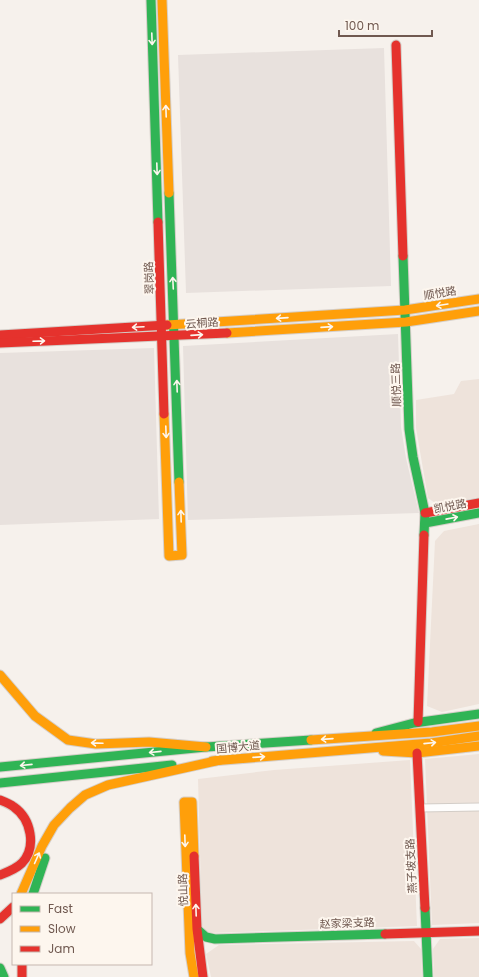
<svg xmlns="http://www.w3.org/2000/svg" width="479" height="977" font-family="Poppins,'Noto Sans SC',sans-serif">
  <rect width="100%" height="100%" fill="#f6f1ec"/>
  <g fill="#eee3db">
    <path d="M479,379V497L438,505L428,498L416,428V400L454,394L461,381Z"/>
    <path d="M479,524V704L442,712L427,706L435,541L444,531Z"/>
    <path d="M479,754V923L432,925L425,759Z"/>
    <path d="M410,760L417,926L208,933L202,925L198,779L274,770Z"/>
    <path d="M479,938V977H434L433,949L440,939Z"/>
    <path d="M414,941L421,949L422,977H211L206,954L219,945Z"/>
  </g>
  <g fill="#e8e1dd">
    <path d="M384,48L391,286L186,293L178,55Z"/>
    <path d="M398,334L401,427L406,458L419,513L188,520L183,346Z"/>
    <path d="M154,348L159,519L0,525V353Z"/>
  </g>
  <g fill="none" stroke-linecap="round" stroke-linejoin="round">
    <defs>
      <path id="street" d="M420,808L479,807"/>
      <g id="fast">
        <path d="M151,0L158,222"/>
        <path d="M169,193L179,482"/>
        <path d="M403,256L409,429L413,457L425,513L424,535"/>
        <path d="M425,523L479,513"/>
        <path d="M376,733L414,723L479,714"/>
        <path d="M0,767L206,747L311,740"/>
        <path d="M0,783L172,765"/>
        <path d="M33,894L45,858"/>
        <path d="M425,908L428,977"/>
        <path d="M197,929L206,937L215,939L385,934"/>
        <path d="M0,968L4,977"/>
      </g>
      <g id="slow">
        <path d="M162,0L169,193"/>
        <path d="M167,325L405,310L479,299"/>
        <path d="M227,333L406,322L479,311"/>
        <path d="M164,414L169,556L182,555L179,482"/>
        <path d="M0,675L35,716L68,740L96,744L149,742L206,747"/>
        <path d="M311,740L432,732L479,726"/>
        <path d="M383,751L417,753L479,746"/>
        <path d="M212,761L431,743L479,736"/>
        <path d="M21,894L42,846L54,825L70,808L85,795L108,785L220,760"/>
        <path d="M194,977L190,953L184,802H192L194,856"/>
      </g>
      <g id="jam">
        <path d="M396,45L403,256"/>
        <path d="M158,222L164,414"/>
        <path d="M0,335L167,325"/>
        <path d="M0,343L227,333"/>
        <path d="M425,513L479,503"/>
        <path d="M418,722L424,535"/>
        <path d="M417,753L425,908"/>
        <path d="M0,800C5,802 10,804 14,807C31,819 37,847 22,863C16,869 8,872 0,875"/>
        <path d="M194,856L197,929L203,977"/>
        <path d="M0,919L13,907"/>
        <path d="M385,934L479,931"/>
        <path d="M22,964V977"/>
      </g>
    </defs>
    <use href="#street" stroke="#d3cdc7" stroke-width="9"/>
    <use href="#fast" stroke="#d5cec8" stroke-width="11"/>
    <use href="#slow" stroke="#d5cec8" stroke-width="11"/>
    <use href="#jam" stroke="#d5cec8" stroke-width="11"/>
    <use href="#street" stroke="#fefdfc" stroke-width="7"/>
    <use href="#fast" stroke="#30b455" stroke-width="9"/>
    <use href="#slow" stroke="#ff9f0a" stroke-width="9"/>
    <use href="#jam" stroke="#e5322d" stroke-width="9"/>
  </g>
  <defs><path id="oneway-shaft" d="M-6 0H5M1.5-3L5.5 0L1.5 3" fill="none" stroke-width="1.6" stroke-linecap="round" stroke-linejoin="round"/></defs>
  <g stroke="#fdf6ee">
    <use href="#oneway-shaft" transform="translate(152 39) rotate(88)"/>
    <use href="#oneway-shaft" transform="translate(166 111) rotate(-92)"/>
    <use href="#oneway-shaft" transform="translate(157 169) rotate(88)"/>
    <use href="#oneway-shaft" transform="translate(173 283) rotate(-93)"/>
    <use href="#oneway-shaft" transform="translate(442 305) rotate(171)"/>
    <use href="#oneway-shaft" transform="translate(282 318) rotate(176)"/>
    <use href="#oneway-shaft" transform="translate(138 327) rotate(177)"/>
    <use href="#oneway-shaft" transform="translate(327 327) rotate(-4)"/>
    <use href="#oneway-shaft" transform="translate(197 335) rotate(-4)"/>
    <use href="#oneway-shaft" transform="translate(39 341) rotate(-2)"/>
    <use href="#oneway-shaft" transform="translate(177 386) rotate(-92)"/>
    <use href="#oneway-shaft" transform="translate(166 432) rotate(88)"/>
    <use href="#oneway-shaft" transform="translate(181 516) rotate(-92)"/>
    <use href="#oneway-shaft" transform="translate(452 518) rotate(-11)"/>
    <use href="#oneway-shaft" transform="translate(327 739) rotate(176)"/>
    <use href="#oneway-shaft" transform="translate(97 743) rotate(-178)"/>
    <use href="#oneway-shaft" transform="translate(430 743) rotate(-6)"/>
    <use href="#oneway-shaft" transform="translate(155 752) rotate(174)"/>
    <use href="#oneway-shaft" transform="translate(259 757) rotate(-4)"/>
    <use href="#oneway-shaft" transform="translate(26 765) rotate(174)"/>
    <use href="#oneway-shaft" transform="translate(185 841) rotate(88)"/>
    <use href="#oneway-shaft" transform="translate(37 858) rotate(-66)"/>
    <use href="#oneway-shaft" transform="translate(196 910) rotate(-92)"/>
  </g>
  <g text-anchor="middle" stroke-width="4" stroke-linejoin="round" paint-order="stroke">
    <g font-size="11" fill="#705950" stroke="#fdf6ee">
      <text transform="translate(149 278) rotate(-92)" y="4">翠岗路</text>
      <text transform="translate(440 293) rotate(-9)" y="4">顺悦路</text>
      <text transform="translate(202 323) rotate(-4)" y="4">云桐路</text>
      <text transform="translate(396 385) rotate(-92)" y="4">顺悦三路</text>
      <text transform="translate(450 506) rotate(-11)" y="4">凯悦路</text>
      <text transform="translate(238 747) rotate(-5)" y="4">国博大道</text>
      <text transform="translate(411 866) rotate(-93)" y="4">燕子坡支路</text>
      <text transform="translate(183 890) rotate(-92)" y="4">悦山路</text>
      <text transform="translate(347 923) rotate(-2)" y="4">赵家梁支路</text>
    </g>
  </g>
  <rect x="12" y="893" width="140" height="72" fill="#fdf6ee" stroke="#c5b7af"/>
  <rect x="20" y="906" width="20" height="6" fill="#30b455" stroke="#c5b7af"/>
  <text x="48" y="913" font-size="12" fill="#705950">Fast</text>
  <rect x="20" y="926" width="20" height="6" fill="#ff9f0a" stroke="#c5b7af"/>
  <text x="48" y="933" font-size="12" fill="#705950">Slow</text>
  <rect x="20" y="946" width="20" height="6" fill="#e5322d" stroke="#c5b7af"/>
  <text x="48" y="953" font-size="12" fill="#705950">Jam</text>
  <path d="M339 30v6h93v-6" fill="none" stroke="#705950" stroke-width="2"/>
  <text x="345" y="30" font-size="12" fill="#705950" stroke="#fdf6ee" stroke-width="3" paint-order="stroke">100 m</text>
</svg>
